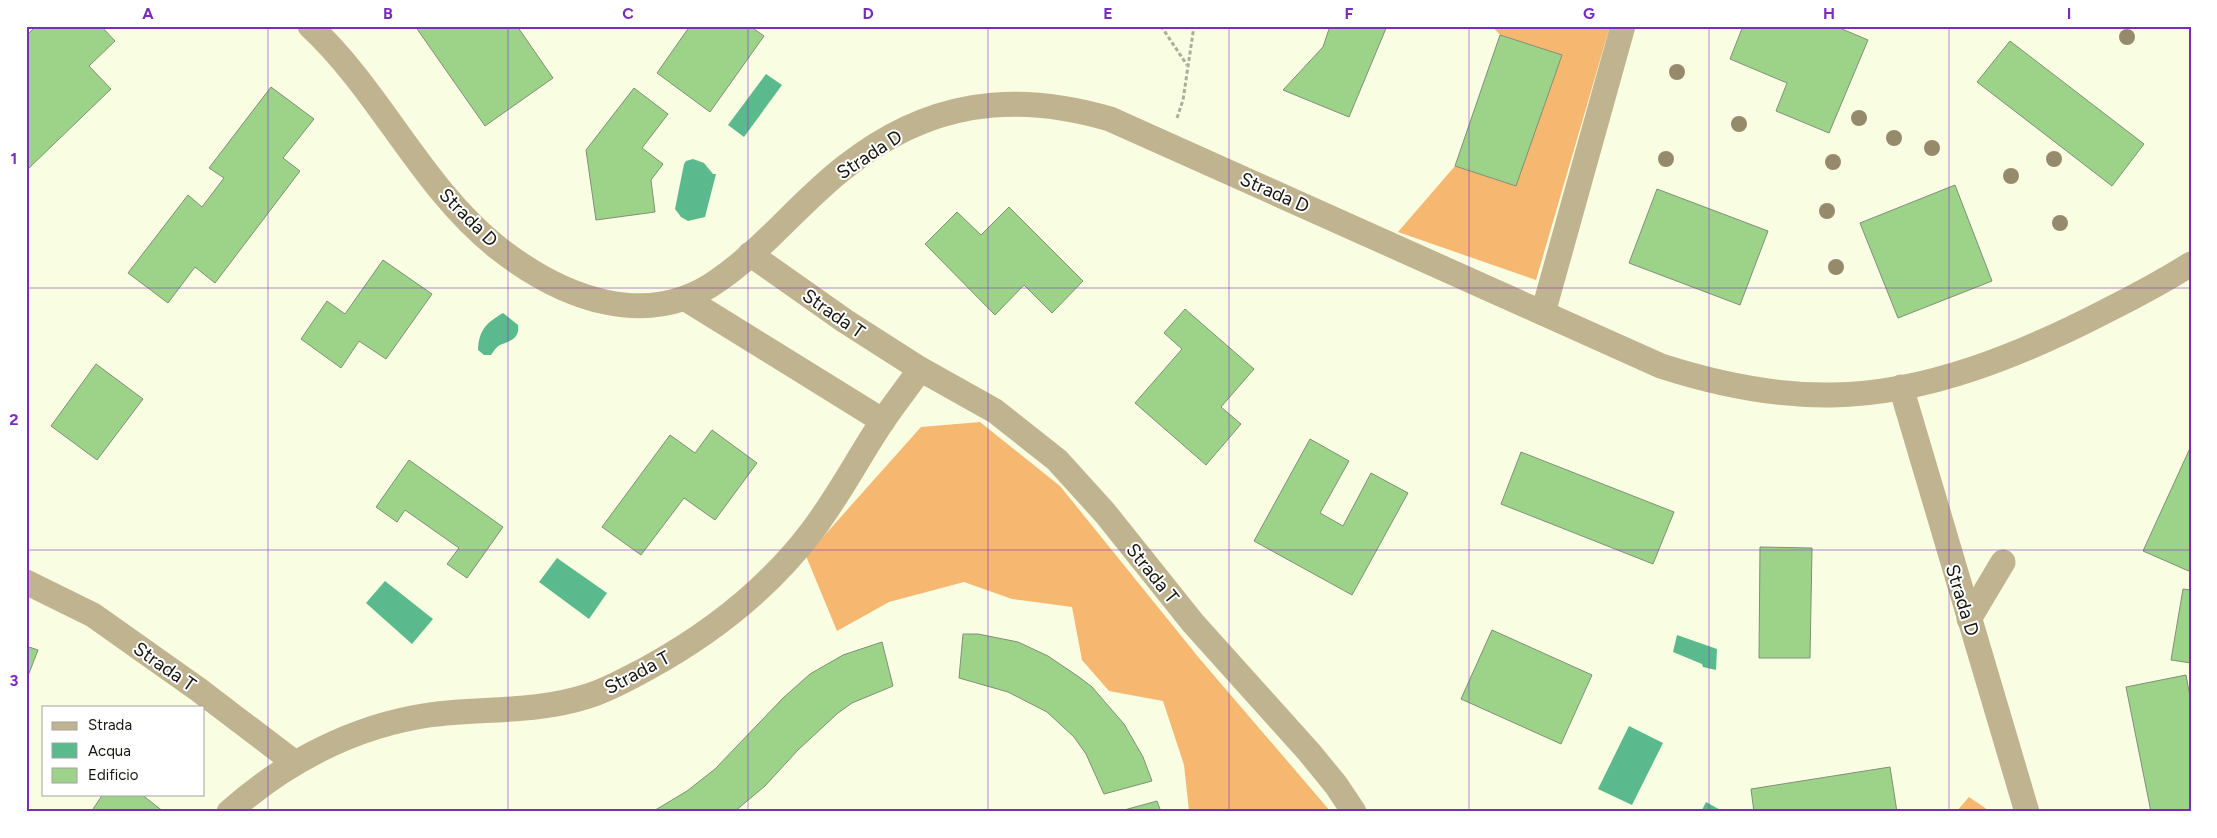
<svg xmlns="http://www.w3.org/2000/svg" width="2217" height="838" font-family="Figtree,sans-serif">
  <rect width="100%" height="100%" fill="#f9fde1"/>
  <g fill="#f6b771">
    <path d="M1492,26H1610L1536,280L1398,232L1455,166L1510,184L1561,56L1500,35Z"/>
    <path d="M980,422L1060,486L1199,658L1331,812L1189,811L1184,765L1163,701L1109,691L1082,660L1072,607L1012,599L964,582L889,602L837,631L806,556L921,427Z"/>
    <path d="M1969,797L1991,812H1956Z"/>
  </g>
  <g fill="#5bba8d">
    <path d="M766,74L782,85L744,137L728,125Z"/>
    <path d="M693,159L704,163L713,174H716L705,217L688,221L681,217L675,209L684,164L686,161Z"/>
    <path d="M503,313L518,325C520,339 509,341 500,345C496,347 494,351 491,355H484L478,350C479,330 486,323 503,313Z"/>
    <path d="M557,558L607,593L589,619L539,582Z"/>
    <path d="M385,581L433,619L412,644L366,603Z"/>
    <path d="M1677,635L1717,649L1716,670L1703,667L1702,664L1673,652Z"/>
    <path d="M1629,726L1663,743L1632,805L1598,789Z"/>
    <path d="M1706,802L1724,812H1701Z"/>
  </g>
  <g fill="#9dd389" stroke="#7f907a">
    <path d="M36,26H101L115,41L89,66L111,89L29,168L26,164V36Z"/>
    <path d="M415,26H517L553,78L485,126Z"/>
    <path d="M690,26H750L764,36L710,112L657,73Z"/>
    <path d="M1330,26H1387L1349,117L1283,90L1323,47Z"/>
    <path d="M1743,26H1835L1868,40L1829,133L1776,111L1787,83L1730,59Z"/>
    <path d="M1500,35L1562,55L1516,186L1455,166Z"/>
    <path d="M2010,41L2144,144L2112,186L1977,82Z"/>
    <path d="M271,87L314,119L283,158L300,171L215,283L195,267L168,303L128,273L188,195L202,207L224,178L209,168Z"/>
    <path d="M634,88L668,114L642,148L663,164L651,180L655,212L596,220L586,150Z"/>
    <path d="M1955,185L1992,281L1898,318L1860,223Z"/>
    <path d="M1657,189L1768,231L1740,305L1629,263Z"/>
    <path d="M1009,207L1083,281L1052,313L1024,285L995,315L925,244L957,212L981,235Z"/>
    <path d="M383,260L432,294L386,359L359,341L341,368L301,339L327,301L345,314Z"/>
    <path d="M1185,309L1254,369L1221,407L1241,424L1206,465L1135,403L1182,349L1164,333Z"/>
    <path d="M96,364L143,399L97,460L51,426Z"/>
    <path d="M712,430L757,463L715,520L684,498L641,555L602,527L670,435L695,453Z"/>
    <path d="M1310,439L1349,461L1320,513L1343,526L1371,473L1408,493L1352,595L1254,541Z"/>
    <path d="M2191,446V572L2143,551Z"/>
    <path d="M1521,452L1674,512L1653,564L1501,504Z"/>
    <path d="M409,460L503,527L467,578L447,564L459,548L405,510L397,522L376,507Z"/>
    <path d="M1760,547L1812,548L1810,658H1759Z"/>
    <path d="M2183,589L2191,590V663L2171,660Z"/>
    <path d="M1492,630L1592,675L1561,744L1461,699Z"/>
    <path d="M963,634H978L1018,642L1048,656L1079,677L1092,687L1124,724L1143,757L1152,781L1104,794L1086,754L1074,737L1047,712L1008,692L959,678Z"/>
    <path d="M882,642L893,686L852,703L838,713L798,750L765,786L734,812H652L687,791L715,769L783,698L810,674L843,655Z"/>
    <path d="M26,646L38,650L28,676H26Z"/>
    <path d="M2186,675L2191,702V812H2151L2126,687Z"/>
    <path d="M1890,767L1897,812H1754L1751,789Z"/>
    <path d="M103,794H141L164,812H91Z"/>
    <path d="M1157,801L1161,812H1117Z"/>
  </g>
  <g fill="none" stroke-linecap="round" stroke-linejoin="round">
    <g stroke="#abae98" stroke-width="3" stroke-dasharray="4 2.5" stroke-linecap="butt">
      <path d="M1161,26L1187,65"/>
      <path d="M1177,118L1183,100L1194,26"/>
    </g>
    <g stroke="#c0b38f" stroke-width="25">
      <path d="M310,26C381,92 421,187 498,248C562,298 648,332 720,279C766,247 801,201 845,167C927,102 1012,90 1110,119L1661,366C1717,384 1773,396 1832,395C1927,394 2025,353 2108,310C2136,296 2164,281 2191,264"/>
      <path d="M750,254L845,321L920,369"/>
      <path d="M686,299L883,421"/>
      <path d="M1543,313L1623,26"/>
      <path d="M1901,387L2027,812"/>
      <path d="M26,582L93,615L199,690L295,763"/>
      <path d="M1969,619L2003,562"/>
      <path d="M229,812C285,762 354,726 429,715C482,708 536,713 588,696C608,690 627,679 646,669C710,634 768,589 812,531C838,497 858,458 882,422C894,404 908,387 920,369L995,411L1057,460L1105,513L1193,623L1309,752L1336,785L1354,812"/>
    </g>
  </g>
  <g fill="#968a6c">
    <circle cx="2127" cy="37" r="8"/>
    <circle cx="1677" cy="72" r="8"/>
    <circle cx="1859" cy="118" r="8"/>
    <circle cx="1739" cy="124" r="8"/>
    <circle cx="1894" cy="138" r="8"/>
    <circle cx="1932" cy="148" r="8"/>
    <circle cx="1666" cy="159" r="8"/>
    <circle cx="2054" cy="159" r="8"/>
    <circle cx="1833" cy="162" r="8"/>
    <circle cx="2011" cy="176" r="8"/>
    <circle cx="1827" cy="211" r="8"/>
    <circle cx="2060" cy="223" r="8"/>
    <circle cx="1836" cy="267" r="8"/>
  </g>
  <path fill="none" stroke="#7b2cbf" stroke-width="1" stroke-opacity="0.55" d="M268,26V812M508,26V812M748,26V812M988,26V812M1229,26V812M1469,26V812M1709,26V812M1949,26V812M26,288H2191M26,550H2191"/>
  <g text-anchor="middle" stroke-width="4" stroke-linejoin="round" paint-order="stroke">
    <g font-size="19" fill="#16170e" stroke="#fff">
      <text transform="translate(869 154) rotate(-33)" y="7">Strada D</text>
      <text transform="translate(1275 192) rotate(24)" y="7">Strada D</text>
      <text transform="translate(469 217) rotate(45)" y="7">Strada D</text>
      <text transform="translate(834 313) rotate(35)" y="7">Strada T</text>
      <text transform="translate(1153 573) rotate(51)" y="7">Strada T</text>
      <text transform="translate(1963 600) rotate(73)" y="7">Strada D</text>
      <text transform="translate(165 666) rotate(35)" y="7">Strada T</text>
      <text transform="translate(637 672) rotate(-28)" y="7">Strada T</text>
    </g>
  </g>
  <rect width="2217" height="838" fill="none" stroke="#ffffff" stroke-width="55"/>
  <rect x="42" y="706" width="162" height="90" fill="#ffffff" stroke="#a2a29f"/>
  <rect x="52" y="722" width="25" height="8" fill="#c0b38f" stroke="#a2a29f"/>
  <text x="88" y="730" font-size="15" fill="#16170e">Strada</text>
  <rect x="52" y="743" width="25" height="15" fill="#5bba8d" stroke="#a2a29f"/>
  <text x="88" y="756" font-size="15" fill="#16170e">Acqua</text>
  <rect x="52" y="768" width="25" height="15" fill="#9dd389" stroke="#a2a29f"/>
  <text x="88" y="780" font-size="15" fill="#16170e">Edificio</text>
  <rect x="28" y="28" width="2162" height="782" fill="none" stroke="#7b2cbf" stroke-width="2"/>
  <g font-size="16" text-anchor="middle" font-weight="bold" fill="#7b2cbf">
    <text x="148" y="19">A</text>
    <text x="388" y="19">B</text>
    <text x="628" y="19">C</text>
    <text x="868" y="19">D</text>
    <text x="1108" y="19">E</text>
    <text x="1349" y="19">F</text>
    <text x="1589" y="19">G</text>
    <text x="1829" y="19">H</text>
    <text x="2069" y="19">I</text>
    <text x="14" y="164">1</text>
    <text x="14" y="425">2</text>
    <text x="14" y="686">3</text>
  </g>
</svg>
